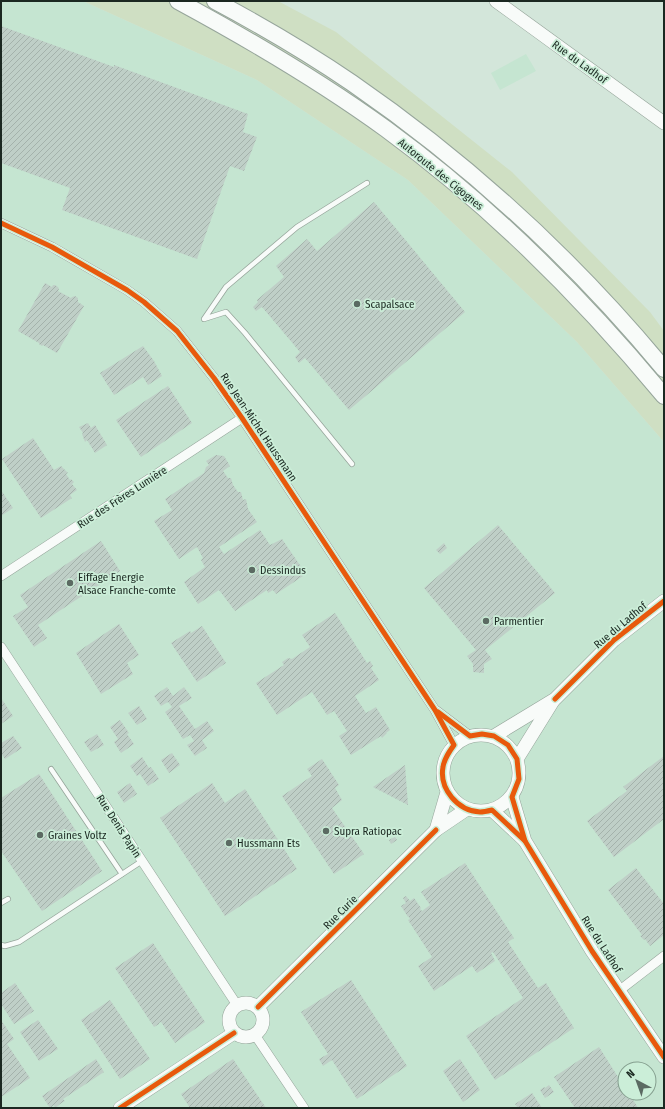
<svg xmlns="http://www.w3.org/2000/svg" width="665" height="1109" font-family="'Fira Sans Condensed',sans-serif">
  <defs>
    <pattern id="building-hatch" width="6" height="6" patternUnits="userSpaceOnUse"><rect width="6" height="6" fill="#bfcfc7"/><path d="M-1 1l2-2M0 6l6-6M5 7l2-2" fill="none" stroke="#a4b2ab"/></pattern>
  </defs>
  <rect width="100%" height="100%" fill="#d3e6da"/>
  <g fill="#c5e5d1" fill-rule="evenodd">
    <path d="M1,1H83L257,80L408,180L577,342L664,442V1108H1ZM625,1069H649V1093H625Z"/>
    <path d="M526,54L536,71L500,90L491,73Z"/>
  </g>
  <path fill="#cfdfc3" d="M83,1H278L336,32L512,172L650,312L664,331V442L577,342L408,180L257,80Z"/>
  <g fill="url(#building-hatch)">
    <path d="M1,26L114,67V65L248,114L243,132L257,137L244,171L230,166L197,259L62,210L70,188L1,163Z"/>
    <path d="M374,202L465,312L349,410L305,358L299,363L295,357L300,352L262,307L256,311L253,307L258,302L257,300L284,277L276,266L307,239L317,251Z"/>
    <path d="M45,283L52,287L53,285H55L58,287L59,289L58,291L71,298L72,297L75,296L78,298V302L84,306L57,353L43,345L42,346L39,344V343L18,331Z"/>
    <path d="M143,346L154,361L162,376L148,385L143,377L114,395L100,373Z"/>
    <path d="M168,386L192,423L141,457L116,420Z"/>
    <path d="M88,423L91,428L95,425L107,445L95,453L87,440L85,442L82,434L83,433L79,427Z"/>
    <path d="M33,438L54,470L61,466L68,473L66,474L70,480L71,479L74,482L72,484L77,490L70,495L72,498L41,518L2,459Z"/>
    <path d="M216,455L224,456L230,466L223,471L228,478H231L233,485L238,492H241L243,500L246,499L248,509L257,522L219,547L224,554L260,530L270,545L282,539L306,574L276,594L273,590L268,593L267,590L235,611L219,590L198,604L184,582L205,567L201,560L203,558L197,547L179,559L154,521L172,510L165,499L204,473L206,467L209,465L206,461Z"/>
    <path d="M1,490L13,508L1,516Z"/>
    <path d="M498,525L555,593L485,650L492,659L484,664V673L473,672V664L467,656L476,650L424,588Z"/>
    <path d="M101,541L120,571L38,625L47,638L34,647L13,616L28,607L20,595Z"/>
    <path d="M444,543L447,548L440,554L436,550Z"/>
    <path d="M335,613L367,663L370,661L373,666L371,668L379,680L355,696L366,713L376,707L390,730L386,733H387L382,738L381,736L351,755L339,736L347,731L334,711L327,715L312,692L277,715L256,683L284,665L282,662L288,658L292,659L310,647L302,635Z"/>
    <path d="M119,624L139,655L127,663L133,674L101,694L76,653Z"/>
    <path d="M202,626L226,663L197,682L171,643L190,631L191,633Z"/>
    <path d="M167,687L173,696L184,687L192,698L179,706L195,729L207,721L214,731L202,740L207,748L195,756L187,745L194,741L190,735L183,739L165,712L172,707L168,702L161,706L154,696Z"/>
    <path d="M1,698L13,716L1,724Z"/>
    <path d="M139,706L147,719L137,725L128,713Z"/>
    <path d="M120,720L129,733L127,734L134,744L121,753L114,742L118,739L110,727Z"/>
    <path d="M97,734L104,745L91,752L84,742Z"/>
    <path d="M13,736L22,748L5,759L1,753V743Z"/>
    <path d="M172,753L180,765L169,773L161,760Z"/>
    <path d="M664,756V819L614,857L587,821L627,791L623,787Z"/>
    <path d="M142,757L149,768L151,767L159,779L148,786L140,774L137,776L130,766Z"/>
    <path d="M322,759L339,785L335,788L342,800L332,808L364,854L334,874L282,796L312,776L307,769Z"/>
    <path d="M405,765L408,805L373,787Z"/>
    <path d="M39,774L102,871L42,911L1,851V798Z"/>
    <path d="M130,783L137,794L124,803L117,792Z"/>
    <path d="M212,783L225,803L245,789L297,869L225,916L160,818Z"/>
    <path d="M395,837L397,840L391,844L389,840Z"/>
    <path d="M465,863L514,938L508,942L538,988L546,983L574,1028L495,1080L466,1036L523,998L493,952L491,953L495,961L477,973L472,966L434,991L418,966L432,957L408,920L410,919L408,916V917L401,906L406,903L403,898L406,896L410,901L414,898L421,908L420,909L422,911L430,905L421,892Z"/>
    <path d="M636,868L664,904V935L650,946L645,939L644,940L640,936L642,935L608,890Z"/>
    <path d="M153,943L205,1022L175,1043L161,1022L159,1023V1024L154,1027L115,968Z"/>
    <path d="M351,980L407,1066L357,1099L332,1060L323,1066L319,1059L328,1054L301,1012Z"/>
    <path d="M15,983L34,1011L14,1024L1,1004V993Z"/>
    <path d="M110,1000L150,1059L120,1079L81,1020Z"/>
    <path d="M1,1020L14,1039L7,1044L30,1078L1,1097Z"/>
    <path d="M38,1020L58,1049L39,1061L20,1032Z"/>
    <path d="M599,1047L625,1088V1093H629L638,1108H575L554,1077Z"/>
    <path d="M96,1059L104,1072L63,1099L65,1101L60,1104L55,1108L54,1105L50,1108L42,1096Z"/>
    <path d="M233,1059L266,1108H190L181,1094Z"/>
    <path d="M460,1059L480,1090L463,1102L443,1071Z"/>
    <path d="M549,1085L554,1092L545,1098L540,1090L544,1087L545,1088Z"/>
    <path d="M532,1093L542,1108H518L515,1104Z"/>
  </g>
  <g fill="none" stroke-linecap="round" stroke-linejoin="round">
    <defs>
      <g id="service">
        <path d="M352,464L245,333L226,312L204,319L226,287L297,227L367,183"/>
        <path d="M51,769L122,874"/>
        <path d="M1,903L8,899"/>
        <path d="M1,945L5,946L19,942L142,861"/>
      </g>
      <g id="minor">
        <path d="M1,223L52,247L127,290L144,302L177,331L214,378L242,418L435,710L454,745"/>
        <path d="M1,576L242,418"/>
        <path d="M1,647L237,1005"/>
        <path d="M437,711L470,736"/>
        <path d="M620,990L664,956"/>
        <path d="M255,1035L304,1108"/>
      </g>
      <g id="secondary">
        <path d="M496,1L664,123"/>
        <circle cx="481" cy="773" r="38"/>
        <path d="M494,736L555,699L614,640L664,601"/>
        <path d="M517,759L553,701"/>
        <path d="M512,797L525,841L592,951L664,1057"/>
        <path d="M492,810L524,840"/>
        <path d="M436,830L447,792"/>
        <circle cx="246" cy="1020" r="17"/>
        <path d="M258,1007L436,830L467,809"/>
        <path d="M120,1108L234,1033"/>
      </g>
      <g id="motorway">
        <path d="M178,1C250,40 320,81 386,129C490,205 582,297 664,396"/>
        <path d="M215,1C262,26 308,53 352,83C468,163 574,260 664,369"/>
      </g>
    </defs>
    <use href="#service" stroke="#96a59b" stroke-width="6"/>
    <use href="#minor" stroke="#96a59b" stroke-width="10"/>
    <use href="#secondary" stroke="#96a59b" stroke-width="14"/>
    <use href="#motorway" stroke="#96a59b" stroke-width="18"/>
    <use href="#service" stroke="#f8fbf9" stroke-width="4.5"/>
    <use href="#minor" stroke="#f8fbf9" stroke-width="9"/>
    <use href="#secondary" stroke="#f8fbf9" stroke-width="13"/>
    <use href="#motorway" stroke="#f8fbf9" stroke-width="16"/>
    <defs>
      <g id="cycleway">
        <path d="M1,223L52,247L127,290L144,302L177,331L214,378L242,418L435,710L454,745C449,752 444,759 443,767C439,789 458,811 480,812C484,812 488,811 492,810L525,841"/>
        <path d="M555,699L614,640L664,601"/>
        <path d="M438,712L470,736L482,734L494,736L508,745L517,759L519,779L512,797L525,841L592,951L664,1057"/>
        <path d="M258,1007L436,830"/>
        <path d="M120,1108L234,1033"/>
      </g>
    </defs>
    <use href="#cycleway" stroke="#cbeed8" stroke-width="8"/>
    <use href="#cycleway" stroke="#e8590c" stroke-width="5"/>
  </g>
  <g fill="#5b6a62" stroke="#cbeed8" stroke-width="1.5">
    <circle cx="357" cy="304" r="4"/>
    <circle cx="252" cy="570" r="4"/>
    <circle cx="70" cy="583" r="4"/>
    <circle cx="486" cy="621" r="4"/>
    <circle cx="326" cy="831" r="4"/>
    <circle cx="40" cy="835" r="4"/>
    <circle cx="229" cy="843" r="4"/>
  </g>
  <g text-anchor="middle" stroke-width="3.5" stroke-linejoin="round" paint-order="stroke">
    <g font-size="11" fill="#1b2821" stroke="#cbeed8">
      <text transform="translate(580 62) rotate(36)" y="4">Rue du Ladhof</text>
      <text transform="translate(441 174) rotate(39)" y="4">Autoroute des Cigognes</text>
      <text transform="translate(259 427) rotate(56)" y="4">Rue Jean-Michel Haussmann</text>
      <text transform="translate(122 497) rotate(-33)" y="4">Rue des Frères Lumière</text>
      <text transform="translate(620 625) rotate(-40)" y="4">Rue du Ladhof</text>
      <text transform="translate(119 826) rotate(57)" y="4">Rue Denis Papin</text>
      <text transform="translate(340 912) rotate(-45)" y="4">Rue Curie</text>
      <text transform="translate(602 944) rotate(57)" y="4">Rue du Ladhof</text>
    </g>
    <g font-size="11" fill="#1b2821" stroke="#cbeed8" text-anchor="start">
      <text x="365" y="308">Scapalsace</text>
      <text x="260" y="574">Dessindus</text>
      <text x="78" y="581">Eiffage Energie<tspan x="78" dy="13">Alsace Franche-comte</tspan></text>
      <text x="494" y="625">Parmentier</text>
      <text x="334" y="835">Supra Ratiopac</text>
      <text x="48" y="839">Graines Voltz</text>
      <text x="237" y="847">Hussmann Ets</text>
    </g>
  </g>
  <rect width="665" height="1109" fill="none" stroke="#1b2821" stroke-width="4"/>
  <g transform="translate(637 1081) rotate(319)"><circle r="19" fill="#cbeed8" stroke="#859f8f"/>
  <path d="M0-3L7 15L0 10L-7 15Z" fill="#5b6a62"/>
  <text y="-6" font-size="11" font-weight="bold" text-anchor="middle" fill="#1b2821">N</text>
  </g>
</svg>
